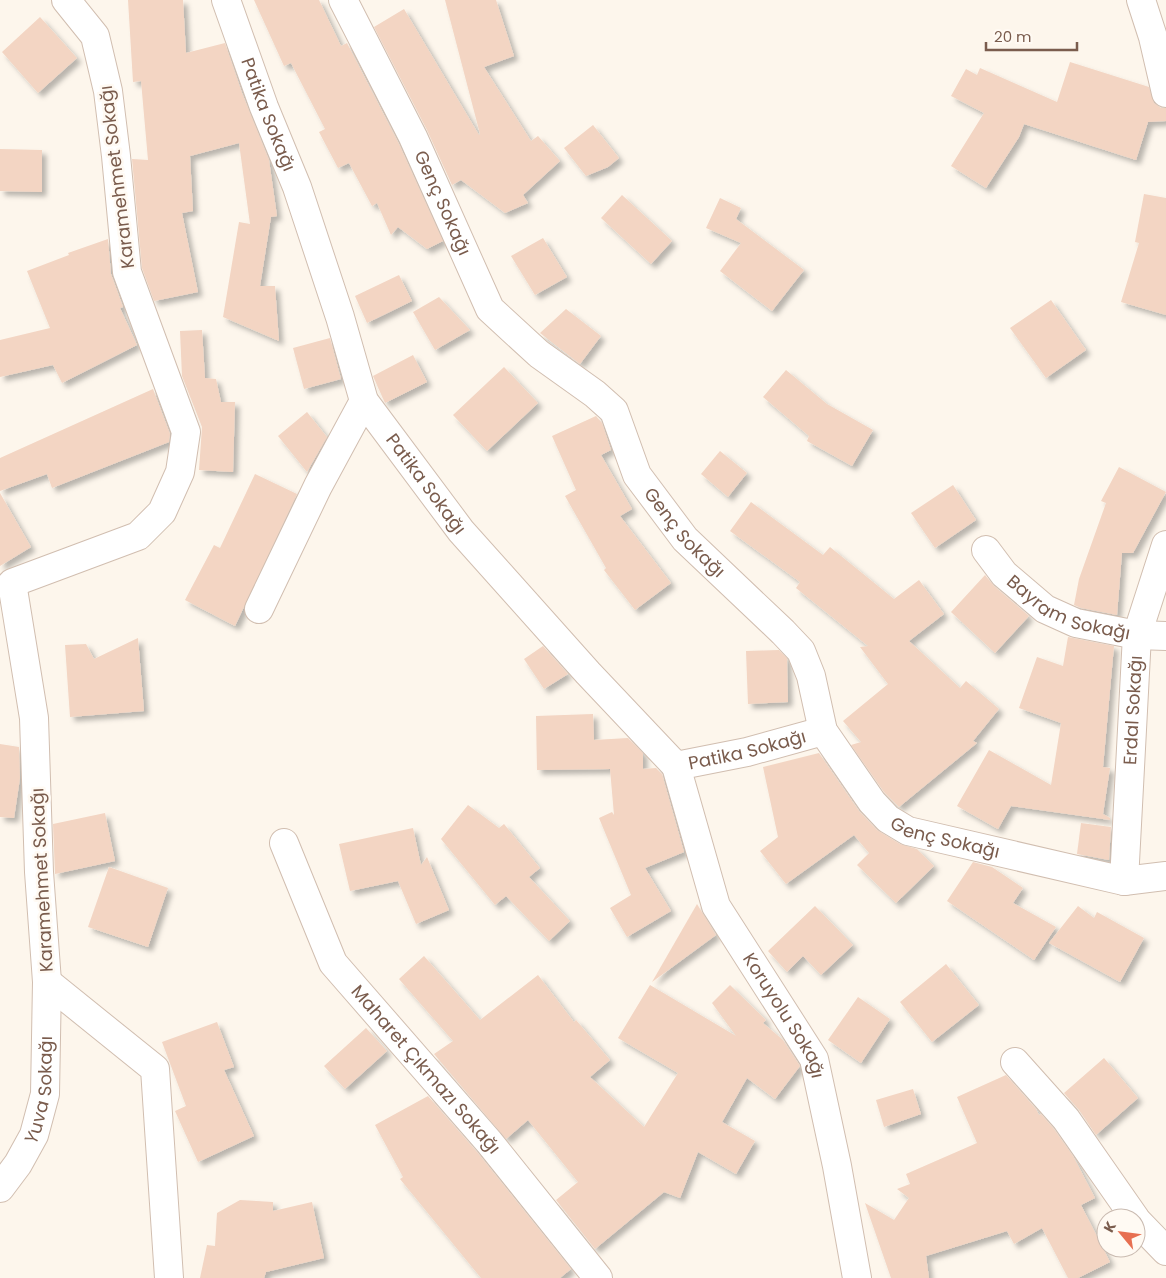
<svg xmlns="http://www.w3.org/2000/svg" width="1166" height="1278" font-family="Poppins,sans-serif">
  <defs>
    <filter id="shadow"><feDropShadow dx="4.5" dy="4.5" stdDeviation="2.5" flood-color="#0004"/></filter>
  </defs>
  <rect width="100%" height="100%" fill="#fdf6ec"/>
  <g fill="#f3d5c3" filter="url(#shadow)">
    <path d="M128,0H183L186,53L225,43L242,93L269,160L277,216L271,217L260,286H275L279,341L223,317L239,222L250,224L239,143L190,156L193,211L182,213L198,292L154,301L142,268L132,159L148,160L141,81L133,82Z"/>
    <path d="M254,0H319L341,46L347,43L399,144L443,241L427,249L398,227L391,235L377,203L372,206L349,163L338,168L319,132L325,129L291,63L284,66Z"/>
    <path d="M445,0H496L514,56L484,67L531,141L538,136L560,161L523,195L528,203L505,213L461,180L452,185L427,130L374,27L404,9L479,135L480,134Z"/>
    <path d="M40,17L77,58L38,93L2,52Z"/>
    <path d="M1070,62L1149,87L1154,103L1161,108H1166V121L1148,122L1136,160L1024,124L1019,137L986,188L951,166L984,113L951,96L966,69L977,75L980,68L1057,102Z"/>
    <path d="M593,125L619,158L608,167L586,176L564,148Z"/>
    <path d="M0,149L42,150V192L0,191Z"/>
    <path d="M1144,194L1166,198V315L1121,302L1139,243L1135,242Z"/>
    <path d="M622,195L672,241L651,264L601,218Z"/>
    <path d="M720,198L741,208L736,219L804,270L772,311L720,271L741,243L706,228Z"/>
    <path d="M543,238L567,277L535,295L511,256Z"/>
    <path d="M108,239L111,274L123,307L120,308L137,345L62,383L53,365L0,377V340L50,328L27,271L69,255L68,253Z"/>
    <path d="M399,275L412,301L367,323L355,296Z"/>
    <path d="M439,297L470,330L435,350L413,312Z"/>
    <path d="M1051,300L1086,350L1046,378L1010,328Z"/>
    <path d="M566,309L601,336L580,364L540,333Z"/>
    <path d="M202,330L205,378L216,379L221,402H235L233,472L199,470L202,427L182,376L180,331Z"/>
    <path d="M330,338L341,379L304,389L293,348Z"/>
    <path d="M413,355L427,382L385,403L373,376Z"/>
    <path d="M504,367L538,403L487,451L453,415Z"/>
    <path d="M786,370L827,404L873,430L852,466L807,441L809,436L763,397Z"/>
    <path d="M153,389L170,434L169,442L52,488L47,474L0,491V458Z"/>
    <path d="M307,412L327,437L307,472L278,436Z"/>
    <path d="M596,416L602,423L611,450L601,455L632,509L620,516L671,583L635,610L604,570L606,568L565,496L576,490L552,436Z"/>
    <path d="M720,451L747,473L728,497L701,474Z"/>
    <path d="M1119,467L1166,492L1133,553H1122L1117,615L1081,608L1074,605L1079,579L1106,503L1101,501Z"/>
    <path d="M255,474L297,494L235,626L185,600L214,545L220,548Z"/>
    <path d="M953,485L976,520L935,548L911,513Z"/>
    <path d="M0,493L31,547L0,566Z"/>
    <path d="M751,502L823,555L830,547L894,599L919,580L944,614L909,641L960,688L966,681L999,709L973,741L977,743L899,807L884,792L851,745L861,742L843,721L888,684L860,647L868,646L796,588L800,582L730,531Z"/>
    <path d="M985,575L994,586L1029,616L995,653L951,612Z"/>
    <path d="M1068,637L1114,646L1103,767L1110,768L1103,814L1110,818V820L1011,806L998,829L957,806L989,750L1051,785L1061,723L1019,708L1037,657L1063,666Z"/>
    <path d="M138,638L144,711L70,717L65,645L86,644L94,659Z"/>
    <path d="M543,646L568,674L544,689L524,659Z"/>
    <path d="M779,650L787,658L788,702L748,704L746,651Z"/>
    <path d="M593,714L594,740L628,738L643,753V769L656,768L662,774L684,852L645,868L671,911L627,937L610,908L631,895L599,818L612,812L614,815L610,769L537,770L536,716Z"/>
    <path d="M0,744L19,747L20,778L14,818L0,817Z"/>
    <path d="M819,753L859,811L877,830L900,844L917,849L934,866L896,903L857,865L869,853L854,835L786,884L760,851L778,837L763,767Z"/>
    <path d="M468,805L499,828L504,824L540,868L529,877L570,921L549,941L506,896L495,905L441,839Z"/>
    <path d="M105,813L115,861L55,874L53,824Z"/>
    <path d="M1081,823L1111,827L1109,860L1077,854Z"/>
    <path d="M413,828L421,865L427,857L449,910L416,924L398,881L350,891L339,844Z"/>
    <path d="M973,862L992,867L1023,888L1013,903L1056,927L1034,960L947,901Z"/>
    <path d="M109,867L168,888L148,947L88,927Z"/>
    <path d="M697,904L716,935L652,982Z"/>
    <path d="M815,906L853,945L821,975L803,956L787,972L768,951Z"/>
    <path d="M1078,906L1094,918L1097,912L1144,938L1120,982L1049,943Z"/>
    <path d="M424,956L480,1020L538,975L574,1022L576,1020L610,1060L590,1077L644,1127L678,1073L618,1038L650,985L736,1036L712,1003L730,985L766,1020L763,1023L783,1040L800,1066L775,1099L747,1078L722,1122L755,1141L736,1174L698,1152L680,1198L664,1192L595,1249L556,1200L578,1182L528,1120L506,1139L434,1054L453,1041L399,979Z"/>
    <path d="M946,964L979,1005L932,1042L900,1002Z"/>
    <path d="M858,997L890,1019L861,1063L828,1040Z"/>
    <path d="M217,1022L234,1067L224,1070L254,1136L198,1162L175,1111L186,1106L162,1042Z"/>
    <path d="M366,1028L387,1051L345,1089L324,1066Z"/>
    <path d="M1104,1058L1138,1098L1096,1135L1079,1110L1064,1093Z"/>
    <path d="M1006,1075L1036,1109L1039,1115L1041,1114L1054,1129L1073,1156L1095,1198L1081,1205L1110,1262L1078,1278H1068L1042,1228L1014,1244L1007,1231L926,1256L929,1278H891L865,1203L894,1220L909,1198L897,1189L910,1184L906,1174L977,1143L957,1097Z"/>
    <path d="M913,1089L921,1114L884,1127L876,1100Z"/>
    <path d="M428,1096L477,1152L571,1269L560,1278H481L400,1179L403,1177L375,1125Z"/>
    <path d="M240,1200L273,1202V1211L312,1202L324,1258L266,1272L264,1278H200L207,1245L215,1246L217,1213Z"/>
  </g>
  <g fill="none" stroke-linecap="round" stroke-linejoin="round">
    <defs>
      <g id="minor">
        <path id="s1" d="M226,0L264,107L297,187L340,317L364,401L461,531L588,673L676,766L747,752L823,731"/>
        <path id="s2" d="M343,0L413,137L490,309L539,354L595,394L614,411L637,475L685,539L783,632L801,651L811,676L823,731L872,802L888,819L908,831L1124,881L1166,876"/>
        <path d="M1141,0L1153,37L1166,93"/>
        <path id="s3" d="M986,550L1004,574L1045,609L1076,623L1137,635L1166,636"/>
        <path d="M259,609L318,486L364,401"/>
        <path id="s4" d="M676,766L716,906L814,1059L837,1166L857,1278"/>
        <path id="s5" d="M284,843L333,963L489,1142L598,1278"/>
        <path id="s6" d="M1124,881L1137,635L1166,545"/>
        <path d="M47,982L155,1069L169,1278"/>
        <path d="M1015,1062L1066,1119L1135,1218"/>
        <path id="s7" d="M0,1188L18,1164L34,1135L45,1094L47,982L39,872L34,718L12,583L138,536L162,512L180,472L186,432L127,272L116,156L108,91L95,36L66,0"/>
        <path d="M1136,1220L1166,1251"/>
      </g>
    </defs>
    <use href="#minor" stroke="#d1beb0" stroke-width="30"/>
    <use href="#minor" stroke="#fff" stroke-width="28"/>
  </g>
  <g text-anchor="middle" stroke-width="5" stroke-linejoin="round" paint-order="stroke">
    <g font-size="18" fill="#7a5c4d" stroke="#fffaf3">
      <text dy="6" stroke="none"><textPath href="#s1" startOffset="122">Patika Sokağı</textPath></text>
      <text transform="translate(117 177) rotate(-97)" y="6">Karamehmet Sokağı</text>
      <text dy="6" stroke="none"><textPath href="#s2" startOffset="226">Genç Sokağı</textPath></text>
      <text dy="6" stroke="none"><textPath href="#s1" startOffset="528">Patika Sokağı</textPath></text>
      <text dy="6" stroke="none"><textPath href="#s2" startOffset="646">Genç Sokağı</textPath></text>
      <text dy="6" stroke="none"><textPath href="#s3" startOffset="105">Bayram Sokağı</textPath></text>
      <text dy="6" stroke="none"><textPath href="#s6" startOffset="171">Erdal Sokağı</textPath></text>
      <text dy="6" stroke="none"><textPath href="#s1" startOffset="978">Patika Sokağı</textPath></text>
      <text dy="6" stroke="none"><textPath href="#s2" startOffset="1066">Genç Sokağı</textPath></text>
      <text transform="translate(42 880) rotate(-93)" y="6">Karamehmet Sokağı</text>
      <text dy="6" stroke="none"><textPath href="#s4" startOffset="275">Koruyolu Sokağı</textPath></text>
      <text dy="6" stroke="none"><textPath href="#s5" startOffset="271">Maharet Çıkmazı Sokağı</textPath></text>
      <text dy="6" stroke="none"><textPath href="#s7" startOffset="109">Yuva Sokağı</textPath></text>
    </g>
  </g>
  <g transform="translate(1121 1233) rotate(299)"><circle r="24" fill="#fffaf3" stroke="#cabbb1"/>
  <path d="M0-4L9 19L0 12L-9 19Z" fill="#e76f51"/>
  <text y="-8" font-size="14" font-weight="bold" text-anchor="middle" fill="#7a5c4d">K</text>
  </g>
  <path d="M986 42v8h91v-8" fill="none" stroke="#7a5c4d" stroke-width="2.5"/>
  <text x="994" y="42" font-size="15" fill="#7a5c4d" stroke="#fffaf3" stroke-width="4" paint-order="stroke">20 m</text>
</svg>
